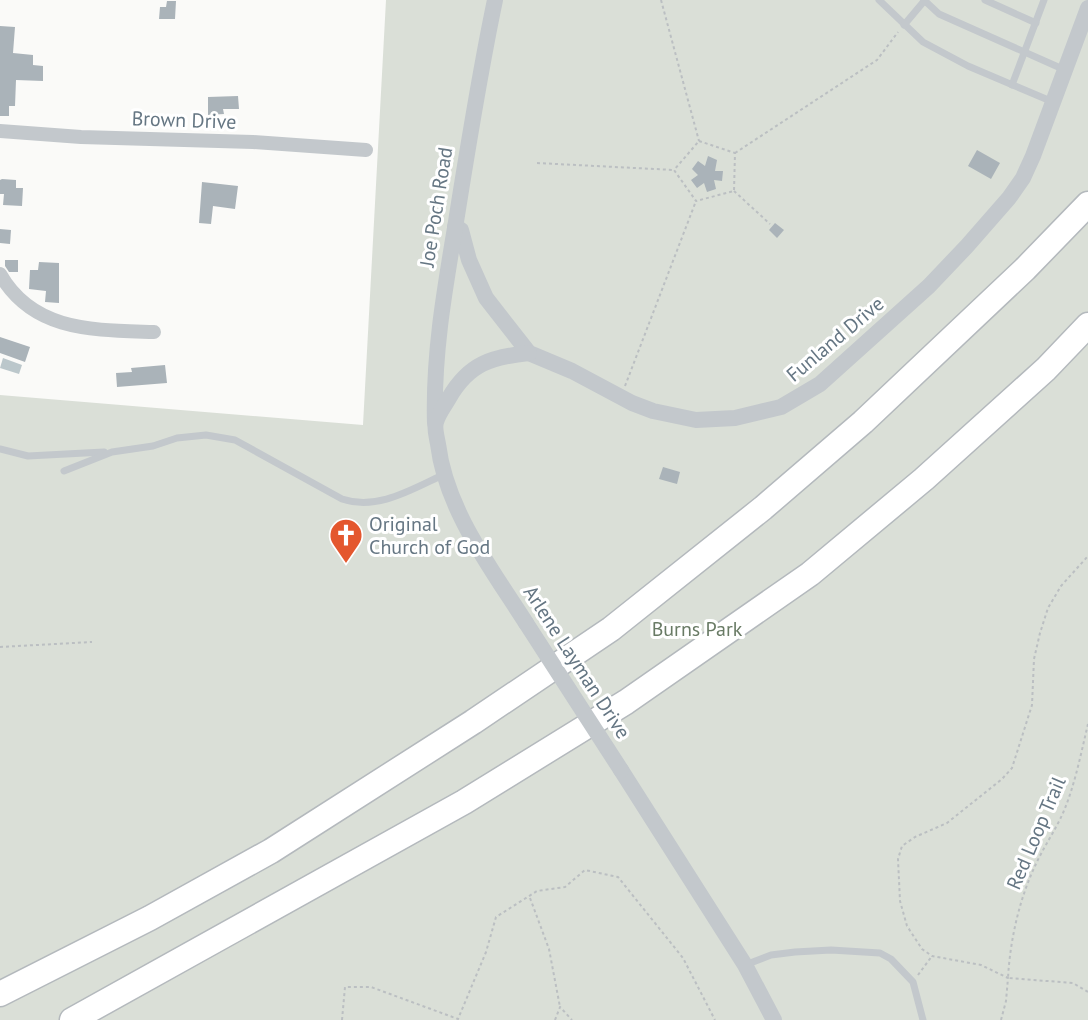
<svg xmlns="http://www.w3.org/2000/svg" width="1088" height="1020" font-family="'PT Sans',sans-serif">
  <rect width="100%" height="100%" fill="#fafaf8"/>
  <path fill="#dadfd7" d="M386,0H1088V1020H0V395L363,425Z"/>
  <path fill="#bbc7cb" d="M3,358L22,365L19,374L0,368Z"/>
  <g fill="#aab3b9">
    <path d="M167,1H176L175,19H159L160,7H166Z"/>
    <path d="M0,26L15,27L13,53L33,55V65L43,66V81L16,80L15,106H9V116H0Z"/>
    <path d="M238,96L239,109H223L224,114L208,115V97Z"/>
    <path d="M977,150L1000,163L991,179L968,166Z"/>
    <path d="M708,156L717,160L715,171H723L722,181L714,180L716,189L707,192L704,183L697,188L691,180L698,175L692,169L698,161L705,166Z"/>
    <path d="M2,179L16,180V188H23L22,206L3,205L4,194H0V180Z"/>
    <path d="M202,182L238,186L235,209L213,206L211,224L199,223Z"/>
    <path d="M775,223L784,230L777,238L769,230Z"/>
    <path d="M0,229L11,230L10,244L0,243Z"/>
    <path d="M5,260H18V272H9L5,266Z"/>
    <path d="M39,262L59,263V303L45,302L46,291L29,289L30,270H38Z"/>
    <path d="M0,337L30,347L25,362L0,353Z"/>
    <path d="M165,365L167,383L117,387L116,373L132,372L131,368Z"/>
    <path d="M663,467L680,472L677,484L659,479Z"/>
  </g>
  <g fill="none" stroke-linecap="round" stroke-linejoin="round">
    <defs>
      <g id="motorway">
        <path d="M0,994L150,918L271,851L473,722L611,629L763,508L863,422L1025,269L1088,204"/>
        <path d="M72,1020L464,802L626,702L810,574L924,479L1046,369L1088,325"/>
      </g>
    </defs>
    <use href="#motorway" stroke="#b4b9bd" stroke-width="27"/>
    <g stroke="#bbbfc2" stroke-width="2" stroke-dasharray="3 3" stroke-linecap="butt">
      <path d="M661,0L699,141"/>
      <path d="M699,141L735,153L734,191L696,201L674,170Z"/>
      <path d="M735,153L877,60L898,32"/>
      <path d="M537,163L674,170"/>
      <path d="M734,191L770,224"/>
      <path d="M625,386L696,201"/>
      <path d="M0,647L92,642"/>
      <path d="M1088,724C1081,753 1075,785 1063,813C1055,831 1043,848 1035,866C1019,900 1010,941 1008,978L1073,983L1088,992"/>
      <path d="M530,898L549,949L560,1007"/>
      <path d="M918,975L932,956"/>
      <path d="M342,1020L345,987H371L458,1019L486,952L496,917L537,891L565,887L585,870L618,877L683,958L715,1020"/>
      <path d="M555,1020L560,1007L572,1020"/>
      <path d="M1001,1020L1006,1001L1008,978L981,965L932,956L922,949L907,926L900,901L898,859L902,846L915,837L947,823L1002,779L1012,768L1032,705L1034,659L1040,633L1048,608L1061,586L1088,556"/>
    </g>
    <g stroke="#c3c8cc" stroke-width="7">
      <path d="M879,0L923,42L968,66L1053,102"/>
      <path d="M924,0L939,14L1065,70"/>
      <path d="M985,0L1036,23"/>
      <path d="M904,25L925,0"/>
      <path d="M1012,85L1044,0"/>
      <path d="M0,449L28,456L104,452"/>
      <path d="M64,471L112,452L153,446L177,438L206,435L235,440L342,499C378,511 412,489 445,474"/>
      <path d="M745,965L771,955L795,952L831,950L880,953L891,959L913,982L923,1020"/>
    </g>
    <g stroke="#c3c8cc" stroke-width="14">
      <path d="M0,131L81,137L253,142L366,150"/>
      <path d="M0,274C33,332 94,330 154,332"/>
    </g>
    <g stroke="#c3c8cc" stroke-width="16">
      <path d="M455,227L461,230L469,260L486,298L529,353L572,371L632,403L653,411L696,420L735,418L781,407L820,384L929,286L967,246L1009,198L1023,178L1033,156L1088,8"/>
      <path d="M435,423C433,357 444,293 455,228C467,152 479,76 495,0"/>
      <path d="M526,623C491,568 446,510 438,444C437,438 434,428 436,422C438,414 445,405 449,398C469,363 492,357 529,353"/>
      <path d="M621,770L745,965L774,1020"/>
    </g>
    <use href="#motorway" stroke="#fff" stroke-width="24"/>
    <path stroke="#c3c8cc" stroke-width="16" d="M526,623L621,770"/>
  </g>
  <defs>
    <symbol id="church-pin" viewBox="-11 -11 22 30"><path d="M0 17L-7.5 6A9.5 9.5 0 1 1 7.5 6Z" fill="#e4572e" stroke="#fff"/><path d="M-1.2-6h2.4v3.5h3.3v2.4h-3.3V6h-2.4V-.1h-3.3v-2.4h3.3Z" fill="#fff"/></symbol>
  </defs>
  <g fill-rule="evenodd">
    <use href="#church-pin" x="327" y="516" width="38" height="52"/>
  </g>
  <g text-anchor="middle" stroke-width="6" stroke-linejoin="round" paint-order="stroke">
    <g font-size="20" fill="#657683" stroke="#fff">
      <text transform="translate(184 120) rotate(2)" y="7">Brown Drive</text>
      <text transform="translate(436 207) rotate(-81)" y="7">Joe Poch Road</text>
      <text transform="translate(835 339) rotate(-40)" y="7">Funland Drive</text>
      <text transform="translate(577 662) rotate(57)" y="7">Arlene Layman Drive</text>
      <text transform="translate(1036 833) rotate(-67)" y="7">Red Loop Trail</text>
    </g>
    <g font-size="20" fill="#657683" stroke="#fff" text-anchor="start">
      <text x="369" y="531">Original<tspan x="369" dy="23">Church of God</tspan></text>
    </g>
    <g font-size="20" fill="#687a64" stroke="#fff">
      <text x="697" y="636">Burns Park</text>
    </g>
  </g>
</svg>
